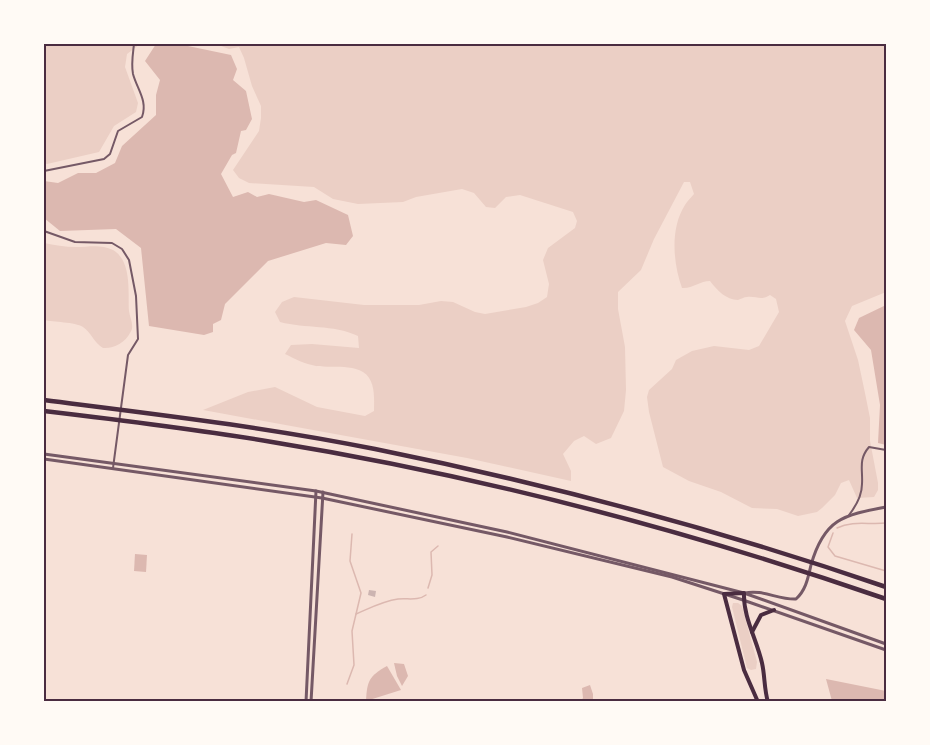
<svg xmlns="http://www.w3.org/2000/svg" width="930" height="745" font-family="'Varela Round',sans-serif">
  <rect width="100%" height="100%" fill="#f7e1d7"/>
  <g fill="#ebcfc5">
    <path d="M44,44H140L127,54L125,67L138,103L136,112L114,126L99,152L47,164L44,163Z"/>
    <path d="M216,44H886V292L852,306L845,321L858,360L865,393L870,418V441L878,483V490L874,497L857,498L849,480L841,483L835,495L822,508L817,512L798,516L777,509L752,508L721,492L689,481L663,467L649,412L647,397L649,390L672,369L676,360L692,351L714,346L749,350L759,346L779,312L776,299L770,295C761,301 757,296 747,297C744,297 741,299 738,300C726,300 717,290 710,281C700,281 692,289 682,288C673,263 670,228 685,205C687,201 691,198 694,194L690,182H684L654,239L641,270L618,292V309L625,347L626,390L624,411L611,438L596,444L584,436L574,441L563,454L571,471V481L467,458L203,410L248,392L275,387L317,407L365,416L374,411C374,399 376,380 363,372C350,364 330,368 316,366C305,364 295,359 285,354L291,345L312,344L359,348L358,336C332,324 306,329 280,322L275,312L282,302L294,297L364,305H419L441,301L453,302L475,312L485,314L526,307L538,303L547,297L549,284L543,260L548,248L575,228L577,221L573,212L520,195L506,197L495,208L486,207L474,193L462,189L416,197L403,202L358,204L333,199L314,187L249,183L239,178L233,170L259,131L261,118V106L252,86L244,58L239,47L229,49Z"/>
    <path d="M44,243C54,245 65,247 76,247C89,247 101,244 113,250C132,261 128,292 129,311C130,319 135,326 130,333C125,343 113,349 103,348C94,343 91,332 83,327C75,322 53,322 44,320Z"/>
    <path d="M733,603H738L742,606L757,662L756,669L751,670L747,668L732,607Z"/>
  </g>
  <g fill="#dcb8b0">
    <path d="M156,44H185L188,46L231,55L237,69L233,80L246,91L252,119L246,130L241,131L236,153L232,155L221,174L233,197L248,192L257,197L269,194L304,202L316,200L348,215L353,236L346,245L326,243L268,261L225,304L221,320L213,324V332L204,335L149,326L141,248L116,229L60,231L44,218V181L58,183L78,173H96L115,163L122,146L156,115V95L160,80L145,61Z"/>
    <path d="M886,305V445L878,443L880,405L871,350L854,330L859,318Z"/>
    <path d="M135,554L147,555L146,572L134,571Z"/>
    <path d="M394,663L404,664L408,676L402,686L397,676Z"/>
    <path d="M387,666L401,690L366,701C367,681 369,676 387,666Z"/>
    <path d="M826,679L886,691V701H832Z"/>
    <path d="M590,685L593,694V701H581L583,698L582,688Z"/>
  </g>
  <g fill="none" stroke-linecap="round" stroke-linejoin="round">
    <g stroke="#dcb8b0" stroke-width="1.5">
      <path d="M837,528C853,520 869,525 886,523"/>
      <path d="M833,533L828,547L835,556L886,571"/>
      <path d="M428,588L432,575L431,552L438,546"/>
      <path d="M356,614C370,608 383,601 398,599C408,598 418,601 426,595"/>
      <path d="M347,684L354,665L352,631L361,593L350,561L352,534"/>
    </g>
  </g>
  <path fill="#ccb4b1" d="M369,590L376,591L375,597L368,595Z"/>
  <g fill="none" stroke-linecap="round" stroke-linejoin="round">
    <g stroke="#755966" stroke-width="2">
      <path d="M44,171L104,159L110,154L118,131L142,117C148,101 137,89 133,74C131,64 133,53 134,44"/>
      <path d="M44,231L75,242L112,243L122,249L129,260L136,296L138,339L128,355L113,468"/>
      <path d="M849,515C856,506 862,496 862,484C863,469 858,460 869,447L886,450"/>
    </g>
    <g stroke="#755966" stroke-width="3">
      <path d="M44,454L316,491L507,532L744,593L886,644"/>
      <path d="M44,459L322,498L507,537L672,577L743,600L886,650"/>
      <path d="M745,593C762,589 779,600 796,599C806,590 808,578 811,565C824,519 843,515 886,507"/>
      <path d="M306,702L316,491"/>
      <path d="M311,702L323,492"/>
    </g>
    <g stroke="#4a2c40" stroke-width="4">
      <path d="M752,632L761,615L774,610"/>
      <path d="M758,702L744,670L724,594L744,593C743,617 757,640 762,663C765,676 764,689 768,702"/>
    </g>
    <g stroke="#4a2c40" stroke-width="4.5">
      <path d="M44,400C154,414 266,427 375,449C548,484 720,530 886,587"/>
      <path d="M44,411C120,420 196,429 272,442C481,476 686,530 886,599"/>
    </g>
  </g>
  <rect width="930" height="745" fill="none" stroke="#fffaf5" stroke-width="90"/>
  <rect x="45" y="45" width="840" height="655" fill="none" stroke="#4a2c40" stroke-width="2"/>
</svg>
